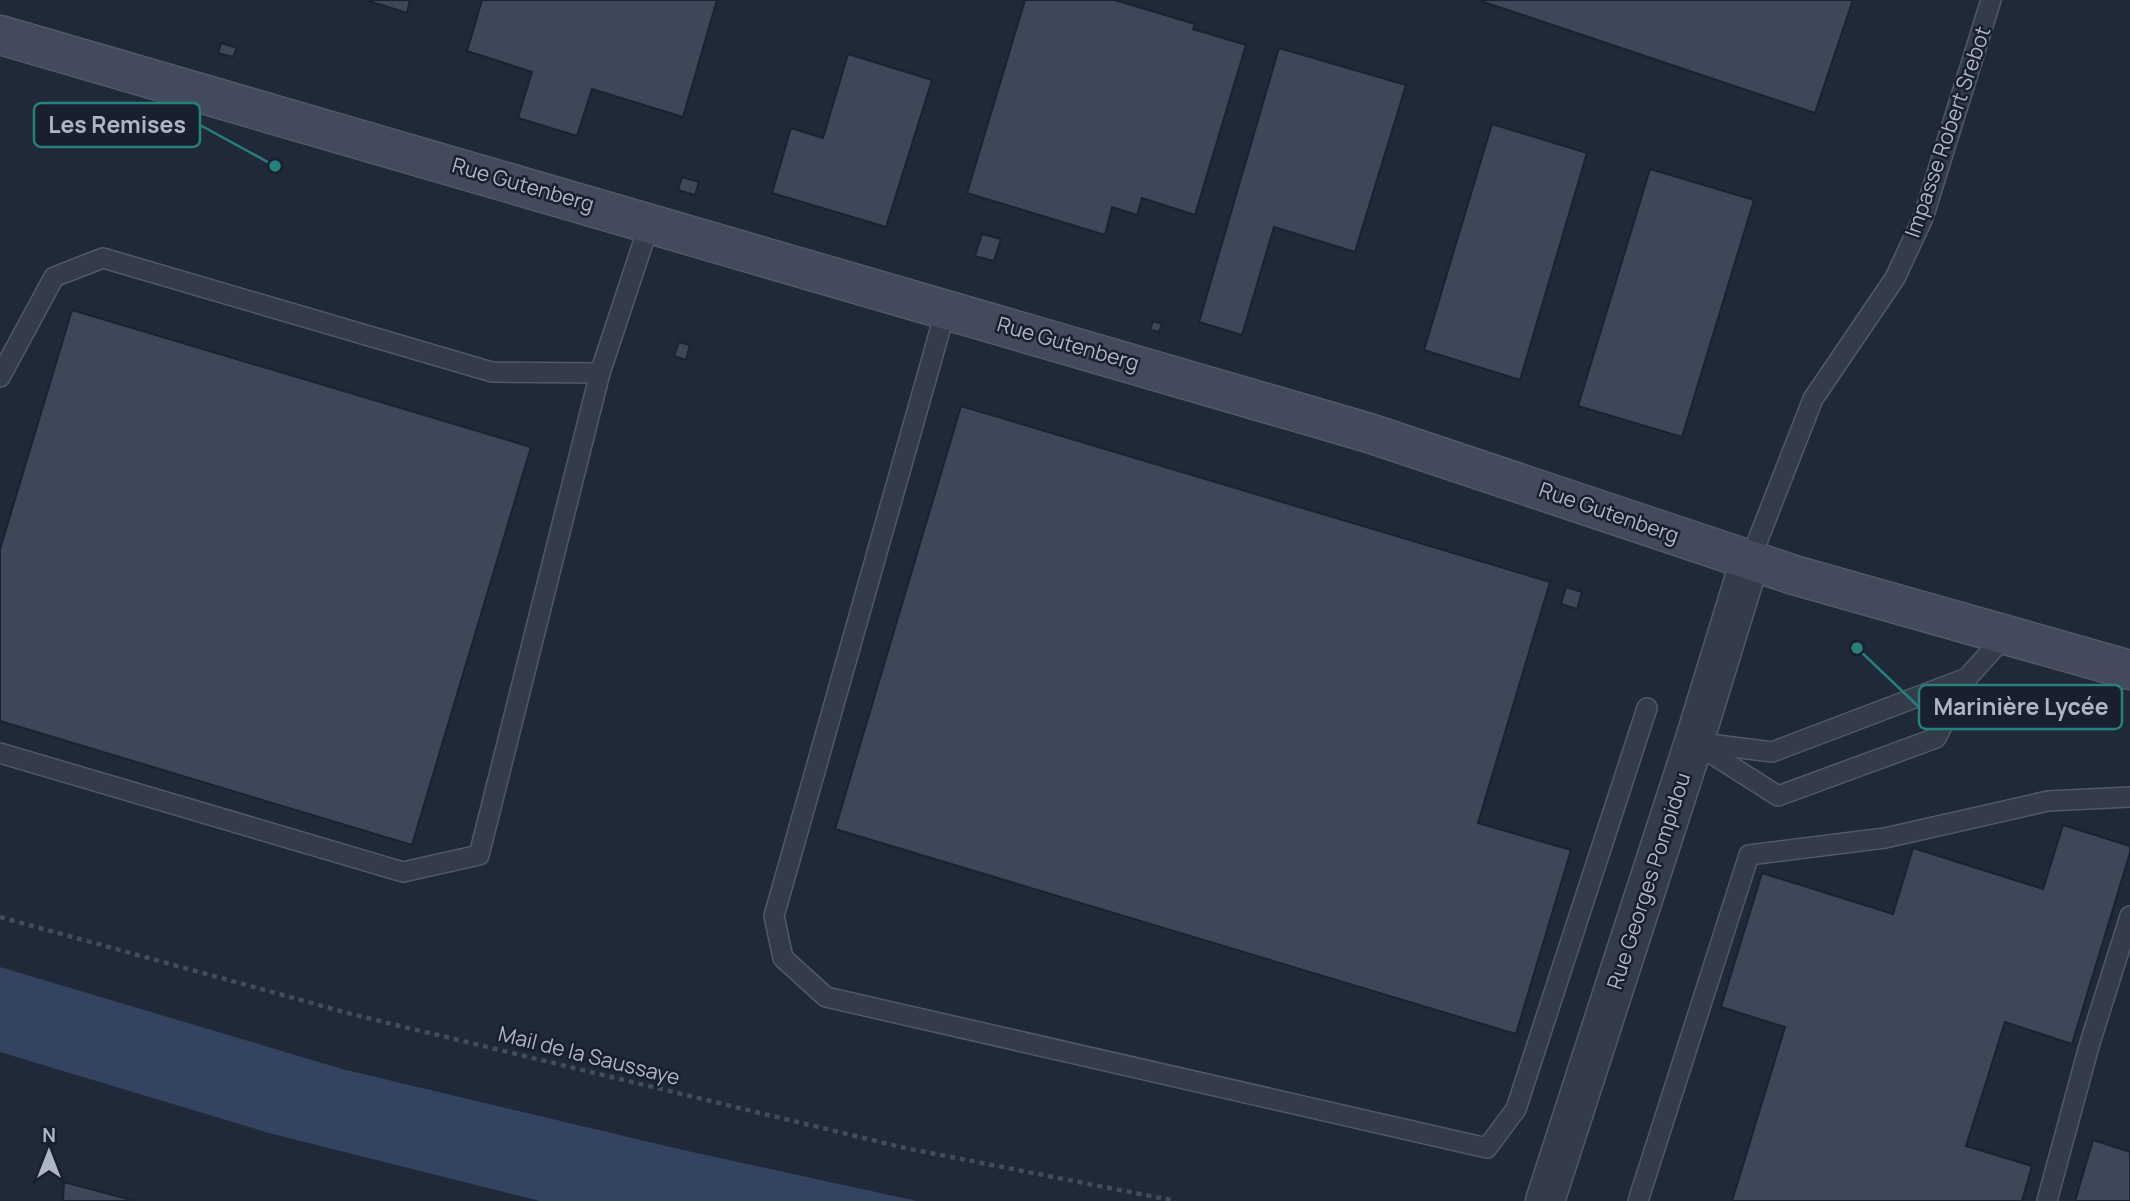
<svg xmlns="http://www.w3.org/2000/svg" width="2130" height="1201" font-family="Manrope,sans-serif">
  <rect width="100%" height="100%" fill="#202938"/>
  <path fill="#344460" d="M0,967L342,1069L683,1150L917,1201H540L269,1133L0,1052Z"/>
  <g fill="#3c4758" stroke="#1b222f" stroke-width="2">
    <path d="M366,0H410L407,13Z"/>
    <path d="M482,0H717L683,117L592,89L577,136L518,118L532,72L467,51Z"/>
    <path d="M1025,0H1115L1195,24L1193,29L1246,45L1195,215L1142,198L1137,215L1112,207L1105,235L967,193Z"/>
    <path d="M1478,0H1853L1815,113Z"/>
    <path d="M221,43L237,48L233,57L218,53Z"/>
    <path d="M1279,48L1406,85L1355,252L1274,227L1242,335L1199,322Z"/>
    <path d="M848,54L932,80L886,227L772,193L791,128L823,138Z"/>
    <path d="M1492,124L1587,153L1520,380L1424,350Z"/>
    <path d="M1650,169L1754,200L1682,437L1578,406Z"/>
    <path d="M682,177L699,182L695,195L678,190Z"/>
    <path d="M982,234L1001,239L994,261L975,256Z"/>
    <path d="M72,310L531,447L412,845L0,721V549Z"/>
    <path d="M1153,321L1162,324L1159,332L1150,330Z"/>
    <path d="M679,342L690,345L686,360L674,356Z"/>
    <path d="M961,406L1550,582L1478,823L1571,850L1516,1034L835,829Z"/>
    <path d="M1566,587L1582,592L1577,609L1561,604Z"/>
    <path d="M2063,825L2130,846V853L2072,1044L2005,1022L1966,1146L2032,1166L2022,1201H1732L1785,1027L1721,1007L1762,873L1893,914L1913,848L2043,889Z"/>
    <path d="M2093,1140L2130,1152V1201H2075Z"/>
    <path d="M64,1182L135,1201H63Z"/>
  </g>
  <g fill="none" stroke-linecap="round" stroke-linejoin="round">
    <defs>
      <g id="lane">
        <path d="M946,309L774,916L783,958L826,997L1487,1148L1516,1109L1647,708"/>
        <path d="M0,377L54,277L103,258L492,372L600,373"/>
        <path d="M1750,560L1813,399L1895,278L1923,218L1991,0"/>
        <path d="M1694,742L1772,752L1967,678L2006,635"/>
        <path d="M1698,745L1778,796L1936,738L1967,678"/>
        <path d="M0,753L403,872L479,855L600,373L650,222"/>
        <path d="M1638,1201L1749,855L1885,838L2048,801L2130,797"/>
        <path d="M2047,1201L2089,1046L2130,916"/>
      </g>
      <path id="street" d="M1545,1201L1694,742L1750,560"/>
      <path id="secondary" d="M0,35L1369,433L1794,575L2130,670"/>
    </defs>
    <use href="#lane" stroke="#515966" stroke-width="22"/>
    <use href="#street" stroke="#515966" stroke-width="41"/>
    <use href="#secondary" stroke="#515966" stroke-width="41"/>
    <path stroke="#3d5154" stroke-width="4.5" stroke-dasharray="5 5" stroke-linecap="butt" d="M0,917L355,1015L905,1148L1176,1201"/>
    <use href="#lane" stroke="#343b49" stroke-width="19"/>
    <use href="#street" stroke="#343b49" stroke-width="38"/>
    <use href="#secondary" stroke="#424a5c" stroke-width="38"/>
  </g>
  <g text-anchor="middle" stroke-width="5" stroke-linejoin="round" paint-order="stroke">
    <g font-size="21" fill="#aeb6c5" stroke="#19202d">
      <text transform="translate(1948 132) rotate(-71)" y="7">Impasse Robert Srebot</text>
      <text transform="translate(523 185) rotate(16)" y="7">Rue Gutenberg</text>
      <text transform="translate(1068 344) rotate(16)" y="7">Rue Gutenberg</text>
      <text transform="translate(1609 513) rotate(19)" y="7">Rue Gutenberg</text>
      <text transform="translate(1649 881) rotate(-72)" y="7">Rue Georges Pompidou</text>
      <text transform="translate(589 1056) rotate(14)" y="7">Mail de la Saussaye</text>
    </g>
  </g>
  <path fill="none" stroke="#27807b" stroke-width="2.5" d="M275 166L200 125M1857 648L1919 707"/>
  <g fill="#27807b" stroke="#19202d" stroke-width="2.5">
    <circle cx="275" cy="166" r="7"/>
    <circle cx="1857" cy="648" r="7"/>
  </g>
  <g fill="#19202d" stroke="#27807b" stroke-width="2.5">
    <rect x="34" y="103" width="166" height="44" rx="7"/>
    <rect x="1919" y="685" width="203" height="44" rx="7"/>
  </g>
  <g font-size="23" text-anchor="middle" font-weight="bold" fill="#aeb6c5">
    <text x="117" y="133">Les Remises</text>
    <text x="2021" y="715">Marinière Lycée</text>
  </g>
  <g transform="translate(49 1152)" stroke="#19202d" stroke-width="5" paint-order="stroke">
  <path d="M0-5L12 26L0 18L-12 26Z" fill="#aeb6c5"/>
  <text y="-10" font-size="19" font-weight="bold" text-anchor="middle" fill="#aeb6c5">N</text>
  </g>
</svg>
